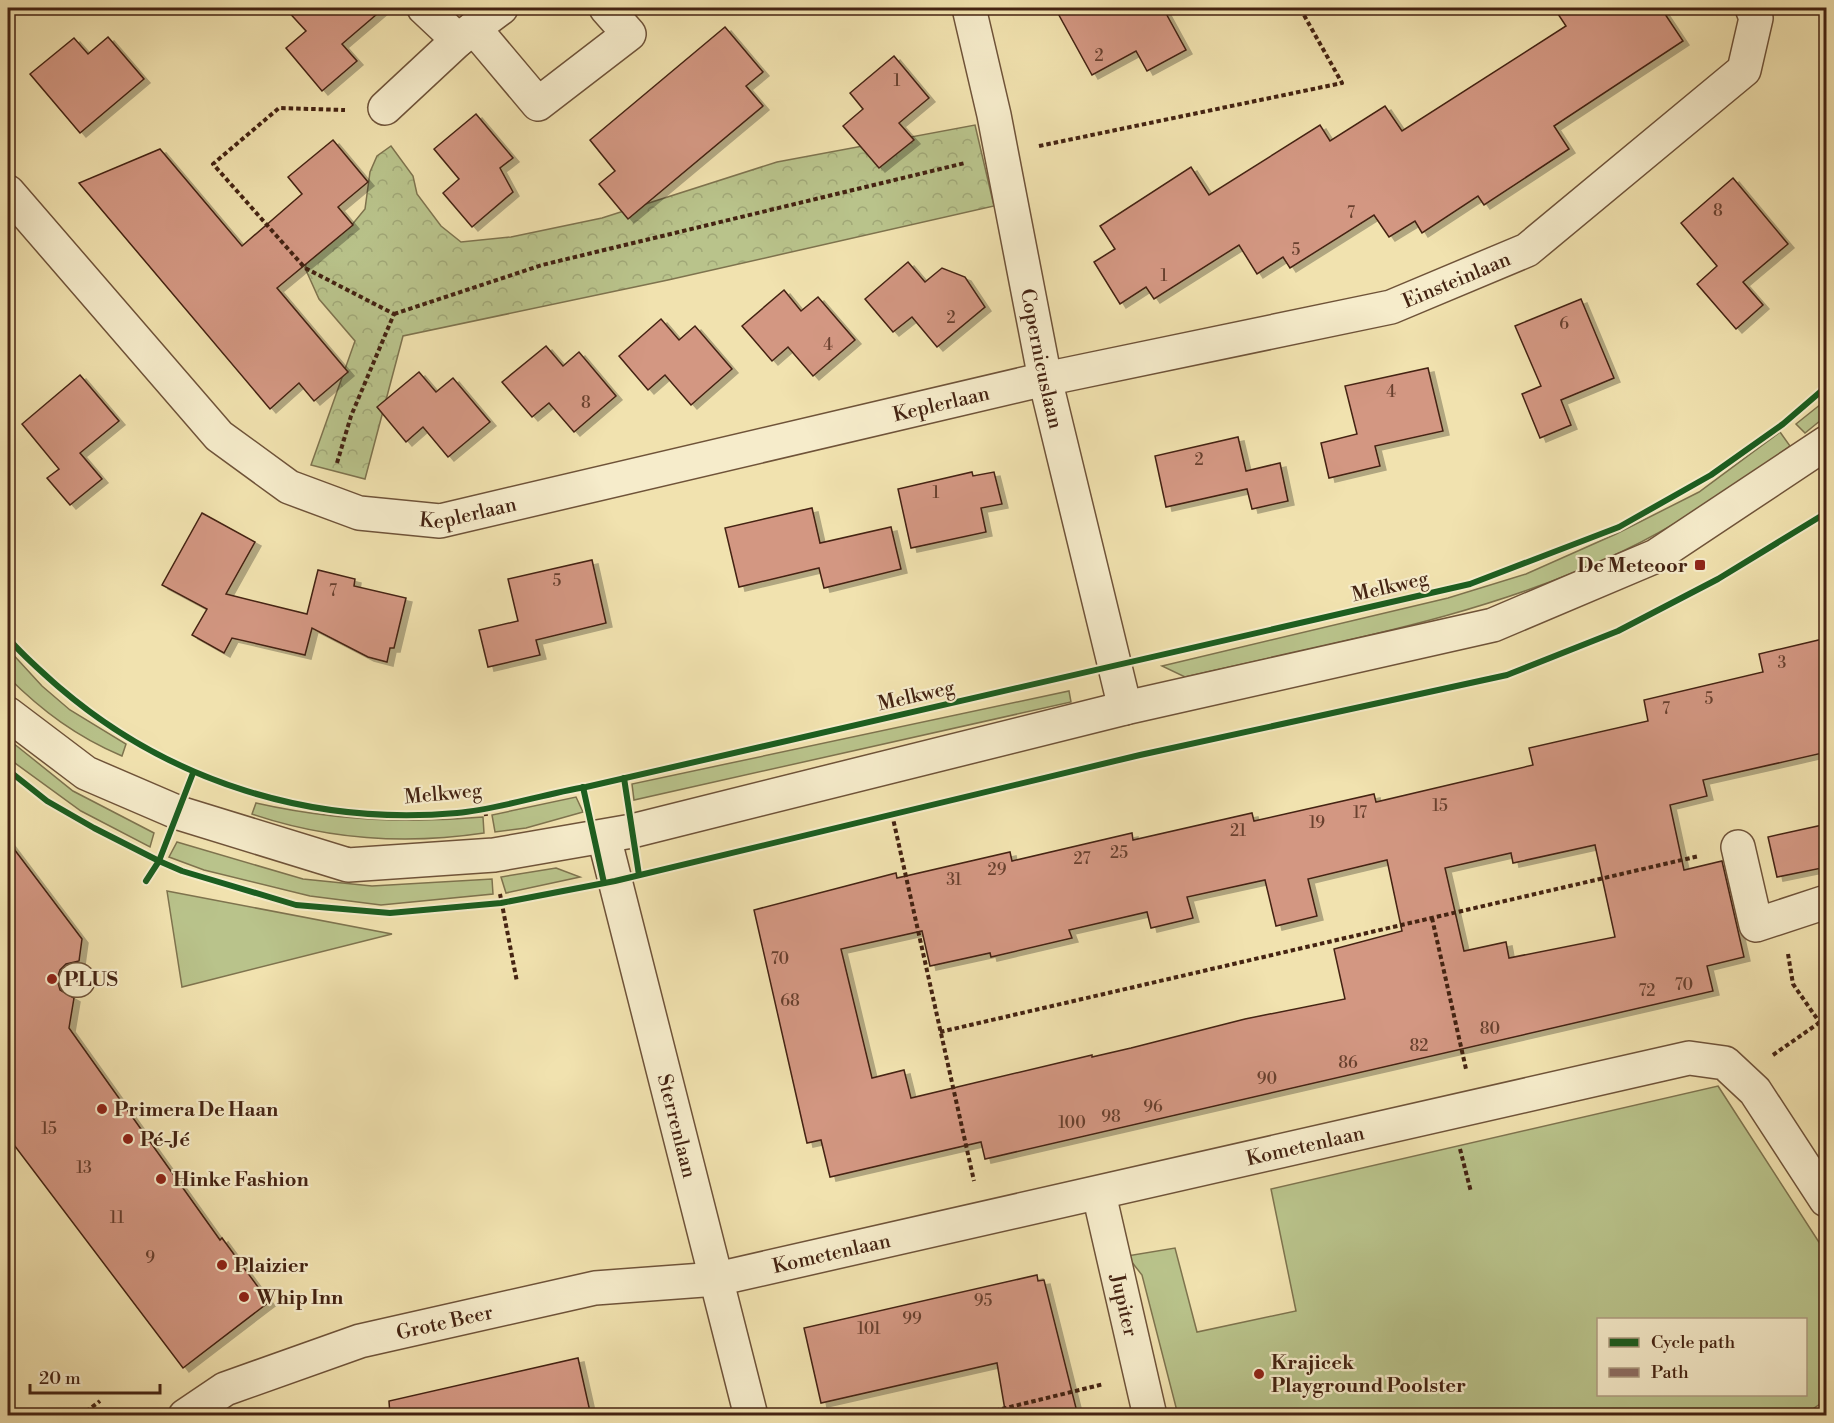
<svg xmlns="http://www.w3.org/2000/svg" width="1834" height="1423" font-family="'Libre Bodoni',serif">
  <defs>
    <pattern id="forest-crowns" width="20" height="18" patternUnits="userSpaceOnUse" patternTransform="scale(1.5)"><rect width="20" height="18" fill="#b9c38b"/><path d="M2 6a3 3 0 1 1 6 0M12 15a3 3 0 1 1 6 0" fill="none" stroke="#a0a777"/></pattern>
    <filter id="shadow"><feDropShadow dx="6" dy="4" stdDeviation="0" flood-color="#0004"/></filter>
  </defs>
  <rect width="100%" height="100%" fill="#f1e2af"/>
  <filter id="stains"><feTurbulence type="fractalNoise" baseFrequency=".00333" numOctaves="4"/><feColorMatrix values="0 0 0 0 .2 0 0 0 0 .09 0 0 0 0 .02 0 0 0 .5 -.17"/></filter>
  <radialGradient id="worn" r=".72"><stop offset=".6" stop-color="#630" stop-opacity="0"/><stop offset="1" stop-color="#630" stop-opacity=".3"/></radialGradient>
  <g fill="#b9c38b" stroke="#7e734e" stroke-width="1.5" fill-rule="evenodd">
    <path d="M1826,400V416L1805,433L1796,424Z"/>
    <path d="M1780,432L1790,446C1737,485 1682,523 1621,552C1484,617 1332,643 1185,677L1162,666L1448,598L1526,574L1616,534L1699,492Z"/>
    <path d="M8,649L42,686L70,710L126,744L122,756C77,737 42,711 8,677Z"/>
    <path d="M1069,691L1071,702L634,800L632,784Z"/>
    <path d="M8,739L73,791L154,833L150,847L81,811L8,758Z"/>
    <path d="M576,797L583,812L526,828L495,832L492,815Z"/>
    <path d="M256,803C331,820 406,824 483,817L484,833C404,845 329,840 252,814Z"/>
    <path d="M177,842L303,879L372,886L492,879L493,894L381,905L310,896L204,870L169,857Z"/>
    <path d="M556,868L580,877L506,893L501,877Z"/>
    <path d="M167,891L392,934L182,987Z"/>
    <path d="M1718,1086L1826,1253V1400L1802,1416L1178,1415L1142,1275L1127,1256L1175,1248L1197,1332L1296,1311L1271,1189ZM1598,1320H1806V1394H1598Z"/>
  </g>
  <path fill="url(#forest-crowns)" stroke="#7e734e" stroke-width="1.5" d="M975,125L994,206L668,280L403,336L365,479L311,465L355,341L319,299L305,268L311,246L351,226L365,209L370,172L377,156L391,146L413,176L417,194L441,226L461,242L511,237L602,218L777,162Z"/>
  <g fill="#d39782" stroke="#442312" stroke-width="1.5" fill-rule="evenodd" filter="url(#shadow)">
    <path d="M285,8H384L342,44L357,61L322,91L286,48L306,31Z"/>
    <path d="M1055,8H1163L1186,50L1147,71L1136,51L1092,75Z"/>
    <path d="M1554,8H1661L1683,41L1554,126L1569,149L1484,205L1478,196L1422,233L1415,221L1389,237L1374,215L1290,268L1283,257L1257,274L1239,245L1154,299L1146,287L1120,304L1094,262L1115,249L1100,226L1191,167L1209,195L1320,125L1330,141L1385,106L1402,131L1566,26Z"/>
    <path d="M725,27L763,72L746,86L763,106L628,219L599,184L615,171L590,140Z"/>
    <path d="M108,37L144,79L80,133L30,74L74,38L88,54Z"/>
    <path d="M894,56L929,98L899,123L914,140L879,168L843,126L863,109L850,93Z"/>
    <path d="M476,114L513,158L500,168L513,192L472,227L443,193L459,179L434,149Z"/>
    <path d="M333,140L368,182L338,207L353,225L277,288L348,372L314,401L299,383L270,409L79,183L160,149L242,246L302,194L288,177Z"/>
    <path d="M1733,178L1788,244L1743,282L1763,305L1736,329L1697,284L1717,266L1681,223Z"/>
    <path d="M908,262L925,282L942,268L965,277L985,307L937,347L912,317L893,332L865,299Z"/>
    <path d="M784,290L801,311L818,297L855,340L813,376L788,347L772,361L742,326Z"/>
    <path d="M1581,299L1614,378L1561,400L1571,425L1540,438L1522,394L1541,386L1515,326Z"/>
    <path d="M661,319L679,340L695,326L732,369L691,405L665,375L648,390L619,356Z"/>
    <path d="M546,346L563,366L579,352L616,396L574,432L549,403L532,417L502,382Z"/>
    <path d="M1428,368L1443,431L1375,446L1380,466L1329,478L1321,443L1357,434L1345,386Z"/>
    <path d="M419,372L436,392L453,378L490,422L448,457L423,427L406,442L377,407Z"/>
    <path d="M80,375L119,421L80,453L102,479L70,505L47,478L59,469L22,424Z"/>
    <path d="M1238,437L1246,471L1280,463L1288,501L1252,509L1247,489L1166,507L1155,456Z"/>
    <path d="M972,472L973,476L994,472L1002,504L981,508L986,532L911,548L898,489Z"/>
    <path d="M812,508L820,543L891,527L901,569L824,588L819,568L739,587L725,528Z"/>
    <path d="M202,513L255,542L226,594L307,614L318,570L355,579L354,586L406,598L394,648H390L387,662L368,657L312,628L305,655L232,638L224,653L192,635L207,609L162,585Z"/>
    <path d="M592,560L606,623L536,640L540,655L488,667L479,630L518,621L508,579Z"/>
    <path d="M1827,638V752L1703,780L1707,796L1670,805L1684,870L1722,861L1744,957L1707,966L1713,991L985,1159L981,1142L830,1177L821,1140L807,1143L754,910L896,873L897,878L1010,852L1012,861L1132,833L1133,840L1252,813L1254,821L1374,794L1376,802L1533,765L1529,748L1648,721L1644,700L1763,672L1759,654ZM1595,845L1615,937L1509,958L1506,942L1464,951L1445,868L1511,853L1513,863ZM1387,860L1402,931L1334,949L1345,999L1245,1019L1131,1048L1092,1057V1055L911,1098L904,1070L872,1078L841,949L922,931L930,966L990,953L991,957L1072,938L1069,930L1147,912L1151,928L1193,918L1187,897L1265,880L1276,926L1317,916L1308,879Z"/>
    <path d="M1827,824V867L1777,877L1768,837Z"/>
    <path d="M8,841L82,939L79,961L66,964L60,970L57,979L60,990L74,998L69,1028L220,1240L222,1238L269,1302L183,1368L8,1137Z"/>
    <path d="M1037,1275L1038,1281L1044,1280L1078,1416H1006L997,1363L821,1403L804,1328Z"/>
    <path d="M578,1358L591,1416H390L389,1401Z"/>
  </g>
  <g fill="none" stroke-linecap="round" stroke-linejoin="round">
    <defs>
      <g id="minor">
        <path d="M424,8L458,40L501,8"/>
        <path id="s1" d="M969,8L994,115L1045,379L1125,708"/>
        <path d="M474,28L538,104L629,34L606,8"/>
        <path d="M385,108L458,40"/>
        <path id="s2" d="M8,192L219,436L289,487L359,513L440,521L1045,379L1391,307L1527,250L1744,70L1756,18L1752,8"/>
        <path d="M8,714L86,773L179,813L348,865L494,855L632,831L1125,708L1493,625L1656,556L1826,443"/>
        <path id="s3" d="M604,837L751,1416"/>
        <path d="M1738,847L1756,925L1826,902"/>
        <path d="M76,980H78"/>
        <path id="s4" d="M1099,1194L1150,1416"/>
        <path id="s5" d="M185,1416L225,1389L360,1341L595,1288L717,1279L1689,1058L1725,1063L1755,1091L1826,1200"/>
      </g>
    </defs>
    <use href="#minor" stroke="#6f5339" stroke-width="36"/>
    <g stroke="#442312" stroke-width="4" stroke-dasharray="4.5 3" stroke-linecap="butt">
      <path d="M1039,146L1342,83L1300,8"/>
      <path d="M394,314L542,265L965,163"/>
      <path d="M337,463L351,416L394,314L305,268L213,164L279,108L345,110"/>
      <path d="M485,807L486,816"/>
      <path d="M892,814L974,1181"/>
      <path d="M500,894L517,982"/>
      <path d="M1432,918L1466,1069"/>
      <path d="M1788,954L1793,984L1820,1023"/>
      <path d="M940,1032L1699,856"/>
      <path d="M1773,1055L1826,1018"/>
      <path d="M1460,1149L1471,1192"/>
      <path d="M80,1416L100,1401"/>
      <path d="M973,1416L1104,1384"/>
    </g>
    <use href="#minor" stroke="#f6eccb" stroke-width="33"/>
    <path stroke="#8d6e63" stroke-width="4.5" stroke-dasharray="9 4.5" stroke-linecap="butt" d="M76,980H78"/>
    <defs>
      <g id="cycleway">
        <path d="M8,638C23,656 42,672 60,688C170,782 312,826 457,813C500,809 543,794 586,787L1470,584L1619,527L1711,475L1783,424L1826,387"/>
        <path d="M8,770L47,801L94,828L159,861L182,871L296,905L390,913L501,903L615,881L1140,755L1507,675L1618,631L1718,579L1826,513"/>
        <path d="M624,778L639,875"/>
        <path d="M583,787L604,883"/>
        <path d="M146,881L159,861L193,773"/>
      </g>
    </defs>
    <use href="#cycleway" stroke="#f6eccb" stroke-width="10"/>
    <use href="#cycleway" stroke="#1b5e20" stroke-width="6"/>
  </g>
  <g fill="#8f2418" stroke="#f6eccb" stroke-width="2">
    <rect x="1694" y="559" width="12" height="12" rx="3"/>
    <circle cx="52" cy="979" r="6"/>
    <circle cx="102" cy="1109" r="6"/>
    <circle cx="128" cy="1139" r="6"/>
    <circle cx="161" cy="1179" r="6"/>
    <circle cx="222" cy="1265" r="6"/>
    <circle cx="244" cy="1297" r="6"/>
    <circle cx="1259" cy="1374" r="6"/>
  </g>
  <g text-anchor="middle" stroke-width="4.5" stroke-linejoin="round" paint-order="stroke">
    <g font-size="16" fill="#68402e">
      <text x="1099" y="61">2</text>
      <text x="897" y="86">1</text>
      <text x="1718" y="216">8</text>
      <text x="1351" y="218">7</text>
      <text x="1296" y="255">5</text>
      <text x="1164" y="281">1</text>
      <text x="951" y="323">2</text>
      <text x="1564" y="329">6</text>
      <text x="828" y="350">4</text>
      <text x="1391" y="397">4</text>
      <text x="586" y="408">8</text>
      <text x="1199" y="465">2</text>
      <text x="936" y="498">1</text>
      <text x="557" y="586">5</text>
      <text x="333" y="596">7</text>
      <text x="1782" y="668">3</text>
      <text x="1709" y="704">5</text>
      <text x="1666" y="714">7</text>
      <text x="1440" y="811">15</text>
      <text x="1360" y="818">17</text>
      <text x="1317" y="828">19</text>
      <text x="1238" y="836">21</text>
      <text x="1119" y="858">25</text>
      <text x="1082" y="864">27</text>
      <text x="997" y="875">29</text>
      <text x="954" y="885">31</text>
      <text x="780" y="964">70</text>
      <text x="1684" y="990">70</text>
      <text x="1647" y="996">72</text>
      <text x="790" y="1006">68</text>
      <text x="1490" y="1034">80</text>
      <text x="1419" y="1051">82</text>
      <text x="1348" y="1068">86</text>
      <text x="1267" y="1084">90</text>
      <text x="1153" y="1112">96</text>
      <text x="1111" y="1122">98</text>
      <text x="1072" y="1128">100</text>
      <text x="49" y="1134">15</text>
      <text x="84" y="1173">13</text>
      <text x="117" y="1223">11</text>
      <text x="150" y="1263">9</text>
      <text x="983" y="1306">95</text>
      <text x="912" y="1324">99</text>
      <text x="869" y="1334">101</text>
    </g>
    <g font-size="20" fill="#442312" stroke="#f6eccb">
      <text dy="7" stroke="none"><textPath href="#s2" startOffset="1611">Einsteinlaan</textPath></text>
      <text dy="7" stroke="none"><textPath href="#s1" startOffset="358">Copernicuslaan</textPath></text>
      <text dy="7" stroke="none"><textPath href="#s2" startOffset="1080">Keplerlaan</textPath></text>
      <text dy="7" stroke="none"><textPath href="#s2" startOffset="594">Keplerlaan</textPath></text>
      <text transform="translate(1390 586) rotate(-13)" y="7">Melkweg</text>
      <text transform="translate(916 695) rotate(-13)" y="7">Melkweg</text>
      <text transform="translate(443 793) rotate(-5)" y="7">Melkweg</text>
      <text dy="7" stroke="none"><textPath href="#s3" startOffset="298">Sterrenlaan</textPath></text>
      <text dy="7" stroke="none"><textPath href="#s5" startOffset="1158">Kometenlaan</textPath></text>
      <text dy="7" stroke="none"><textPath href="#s5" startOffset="672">Kometenlaan</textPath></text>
      <text dy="7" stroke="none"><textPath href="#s4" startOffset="114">Jupiter</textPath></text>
      <text dy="7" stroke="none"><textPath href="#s5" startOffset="278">Grote Beer</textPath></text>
    </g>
    <g font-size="20" font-weight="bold" fill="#442312" stroke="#f6eccb" text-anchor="start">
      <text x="1688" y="572" text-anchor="end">De Meteoor</text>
      <text x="64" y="986">PLUS</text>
      <text x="114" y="1116">Primera De Haan</text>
      <text x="140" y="1146">Pé-Jé</text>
      <text x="173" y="1186">Hinke Fashion</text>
      <text x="234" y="1272">Plaizier</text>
      <text x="256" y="1304">Whip Inn</text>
      <text x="1271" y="1369">Krajicek<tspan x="1271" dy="23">Playground Poolster</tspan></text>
    </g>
  </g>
  <rect width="1834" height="1423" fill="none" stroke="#f1e2af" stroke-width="30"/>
  <rect x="9" y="9" width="1816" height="1405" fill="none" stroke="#442312" stroke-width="3"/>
  <rect x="15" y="15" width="1804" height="1393" fill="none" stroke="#442312" stroke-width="1.5"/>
  <rect x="1597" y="1318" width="210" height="78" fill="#f6eccb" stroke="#af9c81" stroke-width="1.5"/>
  <rect x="1609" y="1338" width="30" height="9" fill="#1b5e20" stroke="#af9c81" stroke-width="1.5"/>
  <text x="1651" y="1348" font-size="18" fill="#442312">Cycle path</text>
  <rect x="1609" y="1368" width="30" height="9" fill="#8d6e63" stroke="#af9c81" stroke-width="1.5"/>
  <text x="1651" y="1378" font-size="18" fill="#442312">Path</text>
  <path d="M30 1384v9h130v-9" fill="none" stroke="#442312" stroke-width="3"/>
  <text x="39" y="1384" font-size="18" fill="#442312" stroke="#f6eccb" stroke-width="4.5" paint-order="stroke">20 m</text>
  <rect width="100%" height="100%" filter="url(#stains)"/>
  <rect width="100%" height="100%" fill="url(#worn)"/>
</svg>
